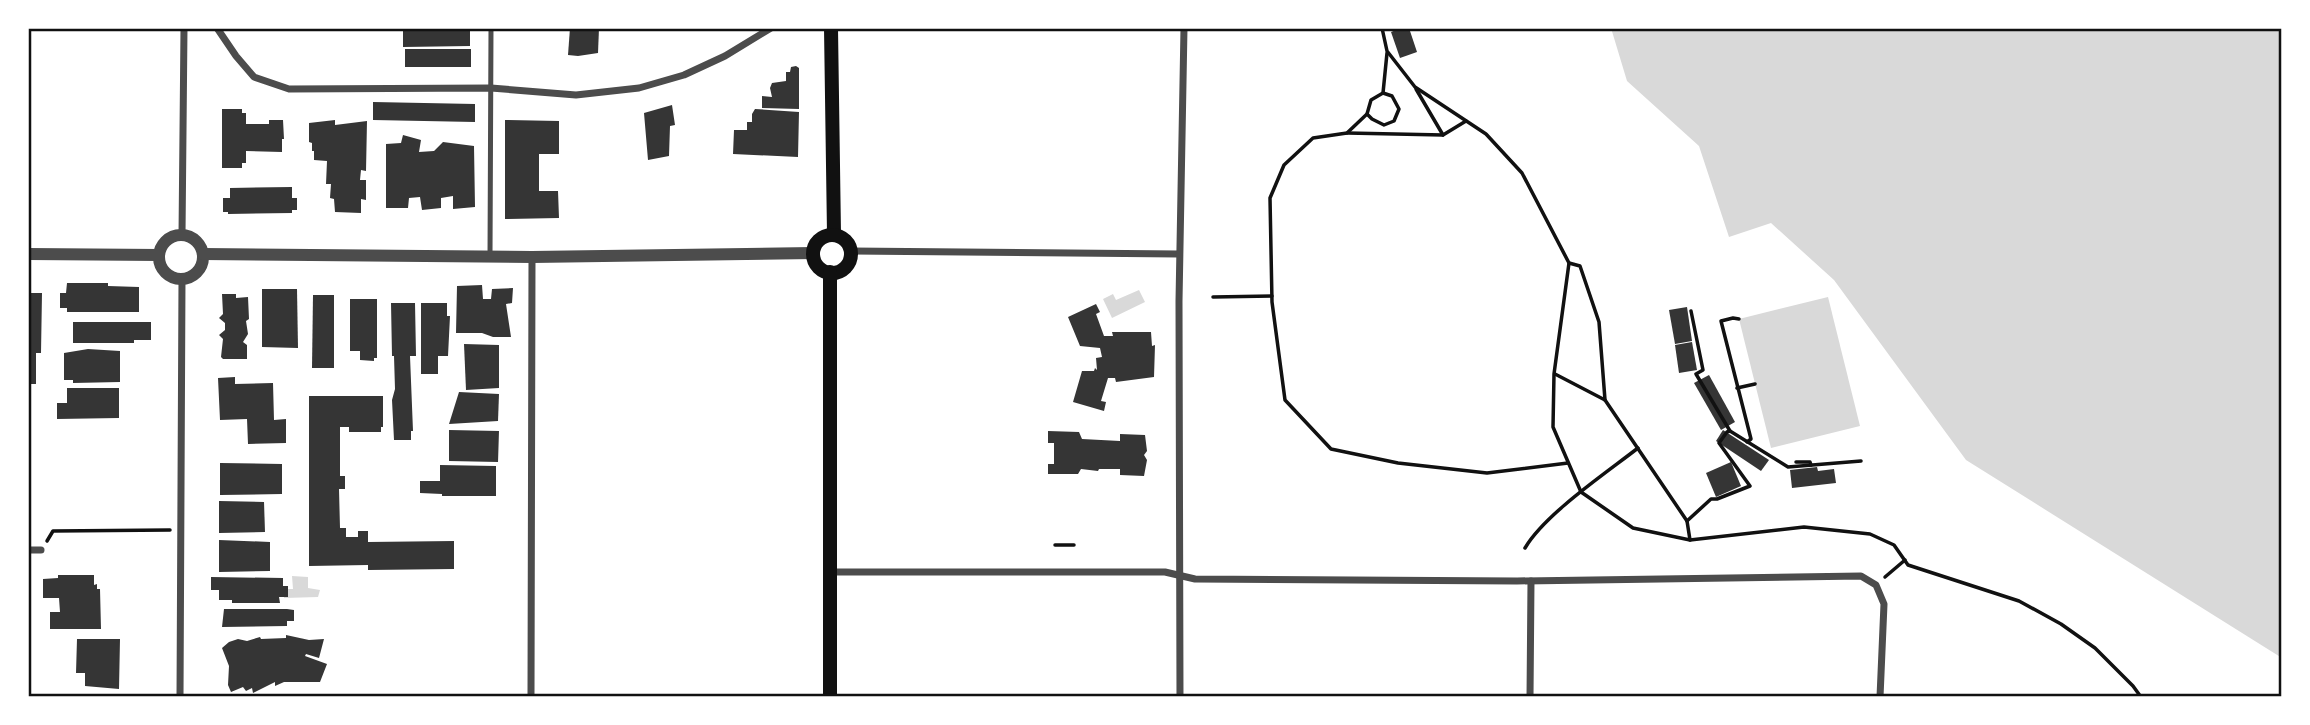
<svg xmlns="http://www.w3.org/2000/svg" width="2310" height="725" font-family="'DM Sans',sans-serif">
  <rect width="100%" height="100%" fill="#fff"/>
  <g fill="#d9d9d9">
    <path d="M1611,28H2282V658L1966,460L1834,280L1771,223L1729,237L1699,146L1627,81Z"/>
    <path d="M1139,290L1145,302L1112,318L1103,299L1113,294L1116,300Z"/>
    <path d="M1828,297L1860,426L1771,448L1739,319Z"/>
    <path d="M292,576L308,577V588L320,590L318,597L284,598V589H293Z"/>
  </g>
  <g fill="#353535">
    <path d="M403,28H470V46L403,47Z"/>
    <path d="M570,28H599L598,53L578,56L568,55Z"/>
    <path d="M1401,28H1409L1417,52L1400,58L1391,32Z"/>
    <rect x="405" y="49" width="66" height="18"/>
    <path d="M796,66L799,68V109L762,108V96L772,97L770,88L772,83L786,81V72H790L791,67Z"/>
    <path d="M373,102L475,104V122L373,120Z"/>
    <path d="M672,105L675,125L670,126L669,156L648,160L644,113Z"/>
    <path d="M222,109H242V113H246V124H269V120H283L284,139H282V152L246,151V163H242V168H222Z"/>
    <path d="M755,109L799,112L798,157L733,154L734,130H747V122H752V114Z"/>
    <path d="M335,120V125L367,121L366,171L361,170L360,180H366V200L361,199V213L335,212L334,199L330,198L331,184H326L327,161L314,160V151H312V143L309,142V123Z"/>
    <path d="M505,120L559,121V154H539V191H558L559,218L505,219Z"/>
    <path d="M403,135L421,140L419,152L434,151L443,142L474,146L475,207L453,209V196L441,198V208L422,210L420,197L409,198L408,208H386V144L401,143Z"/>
    <path d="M292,187V198H297V210H292V213L228,214V212H223V198H230V188Z"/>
    <path d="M67,283H108V286L139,287V312H67V308H60V293H66Z"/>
    <path d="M482,285L483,299H491L492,289L513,288L512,303L506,304L511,337H493L482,333H456L457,286Z"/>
    <path d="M262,289H297L298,348L262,347Z"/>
    <path d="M28,293H42L41,353H36V384H28Z"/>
    <path d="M222,294H236V298L248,297L249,319L246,321L248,334L243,342L247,345V359H223L221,357L223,339L219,335L225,330V323L219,318L223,314Z"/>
    <path d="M313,295H334V368H312Z"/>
    <path d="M350,299H377V358H374V361L360,360V351H350Z"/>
    <path d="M391,303H415L416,356H410L413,431H411V440H394L392,400L395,389L394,356H392Z"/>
    <path d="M421,303H447V316H450L448,356H438V374H421Z"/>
    <path d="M1096,304L1100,312L1096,314L1104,336H1113L1112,332H1151L1152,346L1155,345L1154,377L1116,382L1115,378H1108L1101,401L1106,402L1104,411L1073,402L1082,371H1094L1095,368L1097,370L1096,358L1102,357L1100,348L1080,346L1068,317Z"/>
    <path d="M1687,307L1692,341L1675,344L1669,310Z"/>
    <path d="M73,322H151V340H134V343H73Z"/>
    <path d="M1692,342L1697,370L1679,373L1675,345Z"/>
    <path d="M464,344L499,345V388L466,390Z"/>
    <path d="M88,349L120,351V382L73,383V380H64V353Z"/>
    <path d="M1709,375L1735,422L1721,430L1694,383Z"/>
    <path d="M235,377V384L273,383L274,420L286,419V443L248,444L247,419L220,420L218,378Z"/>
    <path d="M67,388H119V418L57,419V403H67Z"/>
    <path d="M459,392L499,394L498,421L449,424Z"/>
    <path d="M309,396H383V427H381V432H349V427H340V476H345V489H339L340,528H346V537H358V531H368V542L454,541V569L368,570V565L309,566Z"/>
    <path d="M449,430L499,431L498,462L449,461Z"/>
    <path d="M1723,430L1769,460L1761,471L1716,441Z"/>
    <path d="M1048,431L1079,432L1082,439L1120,441V434L1145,435L1147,451L1144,455L1147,460L1144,476L1120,475V469H1099L1098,471L1081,469L1078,474H1048V464H1054V443H1048Z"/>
    <path d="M1731,462L1741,486L1716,497L1706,473Z"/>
    <path d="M220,463L282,464V494L220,495Z"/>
    <path d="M440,465L496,466V496H442V494L420,493V481H440Z"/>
    <path d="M1817,467L1818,471L1834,469L1836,483L1792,488L1790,470Z"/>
    <path d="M219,501L264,502L265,532L219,533Z"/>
    <path d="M219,540L270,542V571L219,572Z"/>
    <path d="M58,575H94V585L97,584V589H100L101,629H50V612H60L59,598H43V579L58,578Z"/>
    <path d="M211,577L283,578V586H288V597H279L280,603H232V600H219V590H211Z"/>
    <path d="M224,609H287L294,610V621H287V626L222,627Z"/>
    <path d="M286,635L309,640L324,639L319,658L306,654L305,656L327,664L320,682H284L275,686V682L253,693L252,688L246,691L243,687L231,692L228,685L229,666L222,648L229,642L238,639L247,641L260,637L261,639L286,638Z"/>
    <path d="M77,639H120L119,689L85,686V673H76Z"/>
  </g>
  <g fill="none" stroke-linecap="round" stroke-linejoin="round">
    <g stroke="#111" stroke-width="3.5">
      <path d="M1382,28L1387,51L1415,87L1486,134L1522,173L1569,263L1554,374L1553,427L1581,492L1633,528L1690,540L1804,527L1870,534L1894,545L1908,565L2019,601L2061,624L2095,648L2133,686L2141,697"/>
      <path d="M1387,53L1383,93L1371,100L1367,114L1347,133L1313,138L1284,165L1270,198L1272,302L1285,400L1331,449L1398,463L1487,473L1568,463"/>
      <path d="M1416,89L1443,135"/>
      <path d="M1367,114L1372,119L1384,125L1394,121L1399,109L1392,96L1383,93"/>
      <path d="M1347,133L1443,135L1466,121"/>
      <path d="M1569,263L1580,266L1599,322L1605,400"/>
      <path d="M1213,297L1272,296"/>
      <path d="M1691,311L1703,370L1696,374L1730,431L1788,467L1861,461"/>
      <path d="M1739,319L1733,318L1721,321L1751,439L1747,442"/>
      <path d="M1555,374L1605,400L1687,521L1690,540"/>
      <path d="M1737,388L1755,384"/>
      <path d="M1796,462H1810L1811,465"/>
      <path d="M1687,521L1711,499H1717L1750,486L1719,443L1727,432L1730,431"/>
      <path d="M47,541L53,531L170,530"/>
      <path d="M1055,545H1074"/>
      <path d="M1525,548C1545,514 1606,473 1638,448"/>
      <path d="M1885,577L1905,560"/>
    </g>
    <path stroke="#4c4c4c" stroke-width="5" d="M490,256L491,28"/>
    <g stroke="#4c4c4c" stroke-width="7">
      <path d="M217,28L236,56L254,77L289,89L491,88L576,95L639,88L684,75L725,56L771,28"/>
      <path d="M182,235L184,28"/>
      <path d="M852,251L1179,254"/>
      <path d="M28,550H41"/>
      <path d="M831,572H1165L1195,579L1517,581L1861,576L1876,585L1884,604L1880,697"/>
      <path d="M180,697L182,279"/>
      <path d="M531,697L532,257"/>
      <path d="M1180,697L1179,301L1184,28"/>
      <path d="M1530,697L1531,581"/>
    </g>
    <g stroke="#4c4c4c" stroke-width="12">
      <circle cx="181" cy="257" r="22"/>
      <path d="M28,254L159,255"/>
      <path d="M203,254L532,257L813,253"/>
    </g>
    <g stroke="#111" stroke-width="14">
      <path d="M831,28L834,234"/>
      <circle cx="832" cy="254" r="19"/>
      <path d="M830,697V272"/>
    </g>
  </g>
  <rect width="2310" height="725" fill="none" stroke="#ffffff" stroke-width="60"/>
  <rect x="30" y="30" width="2250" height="665" fill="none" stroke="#111" stroke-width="2.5"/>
</svg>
